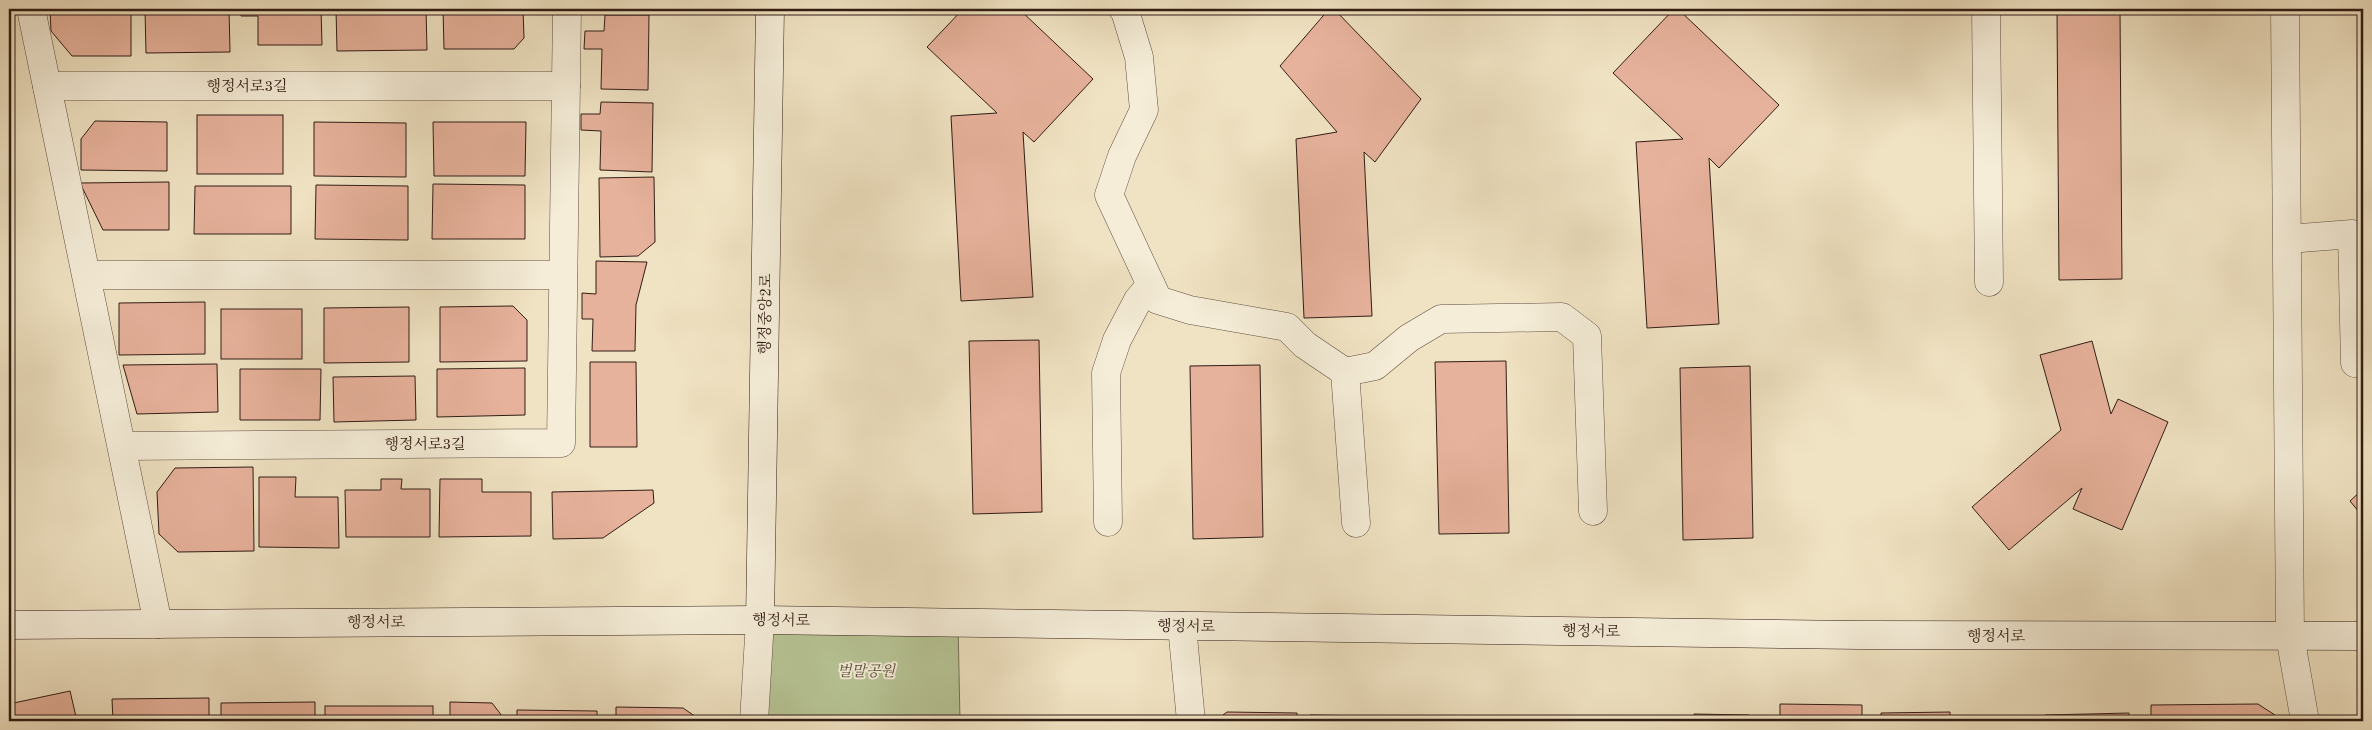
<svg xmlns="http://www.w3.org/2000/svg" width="2372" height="730" font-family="'Old Standard TT','Noto Serif KR',serif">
  <rect width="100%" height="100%" fill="#f0e3c3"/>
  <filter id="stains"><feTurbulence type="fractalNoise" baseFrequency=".004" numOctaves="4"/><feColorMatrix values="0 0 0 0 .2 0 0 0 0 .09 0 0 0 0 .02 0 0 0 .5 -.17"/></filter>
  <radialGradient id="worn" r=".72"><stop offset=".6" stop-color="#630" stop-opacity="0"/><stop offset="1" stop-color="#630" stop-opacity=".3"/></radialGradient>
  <path fill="#b7c495" stroke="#747054" d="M760,620L958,623L960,721H754Z"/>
  <g fill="#e7b29c" stroke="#311c14">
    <path d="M50,9H131V56H72L51,31Z"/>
    <path d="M145,9H229L230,52L146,53Z"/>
    <path d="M241,9H321L322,45H258V16H241Z"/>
    <path d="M336,9H426L427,50L337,51Z"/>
    <path d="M443,9H523L524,38L514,49H444Z"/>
    <path d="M963,9H1019L1093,79L1034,142L1023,132L1033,297L961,301L951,116L997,113L927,47Z"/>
    <path d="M1329,9H1334L1421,99L1375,162L1364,152L1372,316L1304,318L1296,139L1337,132L1280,66Z"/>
    <path d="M1674,9H1678L1779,105L1719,168L1709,158L1719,324L1647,328L1636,142L1683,139L1613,73Z"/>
    <path d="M2120,11L2122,279L2059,280L2057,12Z"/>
    <path d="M605,15H649L648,90L601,89L602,49H584L585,31H604Z"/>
    <path d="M601,102L653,103L652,172L600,170L601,131L581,130V114H600Z"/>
    <rect x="197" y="115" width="86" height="59"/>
    <path d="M95,121L167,122V171L81,170V139Z"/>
    <path d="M314,122L406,123V177L314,176Z"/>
    <path d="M433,122H526L525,176H434Z"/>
    <path d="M654,177L655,242L638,256L600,257L599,178Z"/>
    <path d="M169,182V230H103L80,183Z"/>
    <path d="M433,184L525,185V239H432Z"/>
    <path d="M316,185L408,186V240L315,239Z"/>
    <path d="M195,186H291V234H194Z"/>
    <path d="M596,261L647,262L636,305L635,351H592L593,319H582V293L596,294Z"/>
    <path d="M205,302V354L119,355V303Z"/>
    <path d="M513,306L527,320V361L440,362V307Z"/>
    <path d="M409,307V362L324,363V308Z"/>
    <rect x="221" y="309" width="81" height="50"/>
    <path d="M1039,340L1042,512L973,514L969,341Z"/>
    <path d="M2092,341L2111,414L2118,399L2168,422L2122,530L2073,509L2082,488L2009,550L1972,507L2061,430L2040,355Z"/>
    <path d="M1506,361L1509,533L1439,534L1435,362Z"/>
    <path d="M590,362H636L637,447H590Z"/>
    <path d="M217,364L218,412L137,414L123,365Z"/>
    <path d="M1260,365L1263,537L1193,539L1190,366Z"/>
    <path d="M1750,366L1753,538L1683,540L1680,368Z"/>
    <path d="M525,368V415L437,417V369Z"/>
    <path d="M240,369H321L320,420H240Z"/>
    <path d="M415,376L416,420L334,422L333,377Z"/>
    <path d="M253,467L254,551L178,552L159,534L157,492L175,468Z"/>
    <path d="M259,477H296L295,497H338L339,548L259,547Z"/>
    <path d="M381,479H402L401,489H430V537H346L345,490H381Z"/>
    <path d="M440,479H482V492H531V536L439,537Z"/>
    <path d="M2363,489V517L2350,501Z"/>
    <path d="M653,490L654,503L603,538L553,539L552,492Z"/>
    <path d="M70,691L77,721H11L9,704Z"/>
    <path d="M209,698V721H113L112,699Z"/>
    <path d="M315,702V721H221V703Z"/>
    <path d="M450,702L492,703L506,721H450Z"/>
    <path d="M1780,704L1862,705V721H1780Z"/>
    <path d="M2258,704L2284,721H2151V705Z"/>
    <rect x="325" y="706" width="108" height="15"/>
    <path d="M616,707L683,708L699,719V721H616Z"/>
    <path d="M517,710L597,711V721H517Z"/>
    <path d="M1227,712L1297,713V721H1215Z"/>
    <path d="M1950,712V721H1881V713Z"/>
    <path d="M2129,713V721H2045V715Z"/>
    <path d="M1694,714L1749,715V721H1694Z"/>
    <path d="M1310,715L1380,716V721H1310Z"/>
    <path d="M1391,716L1456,718V721H1391Z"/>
    <path d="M1620,716L1675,717V721H1620Z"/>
    <path d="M1960,716H2026L2027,721H1960Z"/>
    <path d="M1461,718L1531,720V721H1461Z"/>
    <path d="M1541,718L1603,720V721H1541Z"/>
  </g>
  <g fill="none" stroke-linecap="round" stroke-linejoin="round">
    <defs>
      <g id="street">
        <path d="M31,9L158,624"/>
        <path d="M1123,9L1125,11L1139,57L1144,110L1122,156L1109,195L1158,300L1190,310L1287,327L1305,345L1345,372L1375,366L1409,338L1441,319L1562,317L1587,336L1593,511"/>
        <path d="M1986,9L1989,282"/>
        <path d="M2285,9L2290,636L2305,721"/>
        <path d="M47,86H566"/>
        <path d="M2288,239L2352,234L2355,363"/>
        <path d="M87,275H563"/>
        <path d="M1345,372L1356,523"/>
        <path d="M122,446L561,443L567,9"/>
        <path d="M1108,522L1106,373L1117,340L1138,300L1151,285"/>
        <path d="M1182,626L1191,721"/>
        <path d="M754,721L760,620"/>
      </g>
      <g id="secondary">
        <path d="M760,620L770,9"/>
        <path d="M9,625L760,620L1860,635L2363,636"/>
      </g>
    </defs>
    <use href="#street" stroke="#614e40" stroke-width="29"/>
    <use href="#secondary" stroke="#311c14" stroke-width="29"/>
    <use href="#street" stroke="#f5edd8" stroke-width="28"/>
    <use href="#secondary" stroke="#f5edd8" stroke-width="28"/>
  </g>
  <g text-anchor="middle" stroke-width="4" stroke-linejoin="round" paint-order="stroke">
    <g font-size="15" fill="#311c14" stroke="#f5edd8">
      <text x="247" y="91">행정서로3길</text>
      <text transform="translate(765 314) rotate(-89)" y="5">행정중앙2로</text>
      <text x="425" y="449">행정서로3길</text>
      <text transform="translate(781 620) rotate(1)" y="5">행정서로</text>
      <text x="376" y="627">행정서로</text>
      <text transform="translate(1186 626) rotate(1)" y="5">행정서로</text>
      <text transform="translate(1591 631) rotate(1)" y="5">행정서로</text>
      <text x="1996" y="641">행정서로</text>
    </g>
    <g font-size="15" font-style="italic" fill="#594e3b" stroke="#f5edd8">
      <text x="866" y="676">벌말공원</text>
    </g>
  </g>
  <rect width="2372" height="730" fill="none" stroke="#f0e3c3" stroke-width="30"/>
  <rect x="10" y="10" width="2352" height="710" fill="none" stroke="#311c14" stroke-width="2.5"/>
  <rect x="15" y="15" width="2342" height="700" fill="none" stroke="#311c14"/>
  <rect width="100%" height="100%" filter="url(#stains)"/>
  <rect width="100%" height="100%" fill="url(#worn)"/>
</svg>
